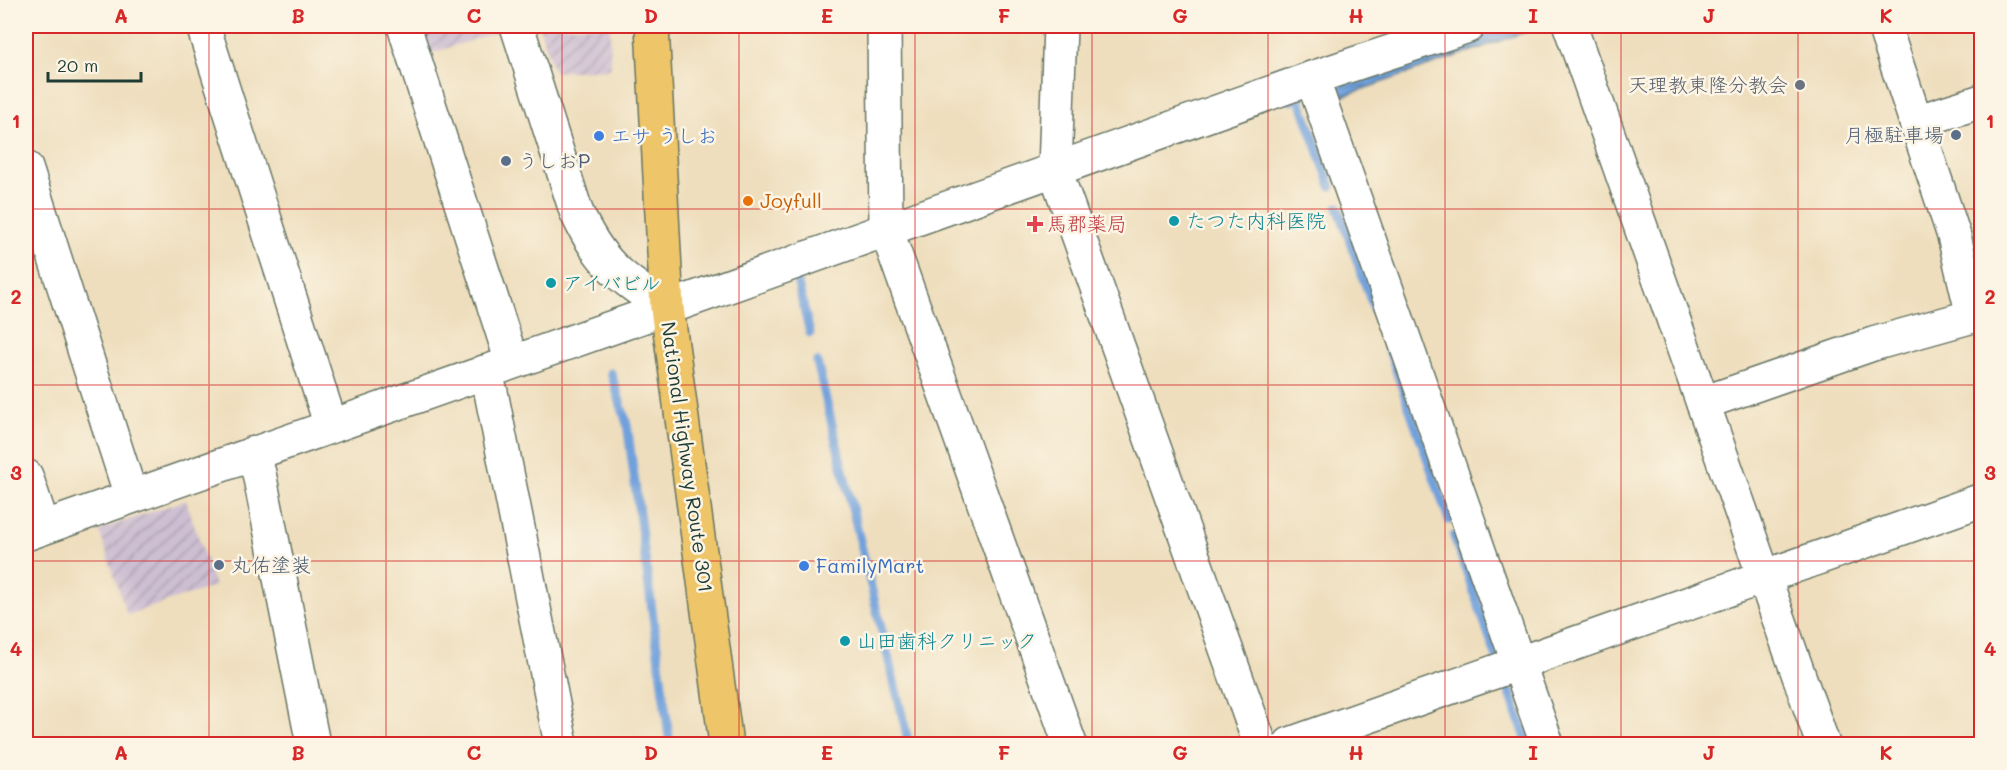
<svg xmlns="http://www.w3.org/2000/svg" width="2007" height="770" font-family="Mali,'Klee One',sans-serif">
  <defs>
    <pattern id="industrial-furrows" width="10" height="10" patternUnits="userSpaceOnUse" patternTransform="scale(1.5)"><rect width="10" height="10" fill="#cdbed2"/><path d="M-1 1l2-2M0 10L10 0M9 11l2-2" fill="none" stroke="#a69cab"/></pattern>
    <pattern id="water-rules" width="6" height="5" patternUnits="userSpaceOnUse" patternTransform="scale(1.5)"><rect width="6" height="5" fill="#71a1db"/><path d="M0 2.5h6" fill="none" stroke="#5c84b2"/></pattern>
  </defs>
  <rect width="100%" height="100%" fill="#fcf5e5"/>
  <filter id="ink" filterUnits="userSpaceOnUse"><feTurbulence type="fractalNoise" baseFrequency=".0167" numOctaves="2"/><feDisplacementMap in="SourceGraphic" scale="12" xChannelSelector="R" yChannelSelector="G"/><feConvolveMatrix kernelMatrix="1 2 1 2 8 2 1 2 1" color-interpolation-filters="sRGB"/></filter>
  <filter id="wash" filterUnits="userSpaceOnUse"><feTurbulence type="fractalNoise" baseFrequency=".008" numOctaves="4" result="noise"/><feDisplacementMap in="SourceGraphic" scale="24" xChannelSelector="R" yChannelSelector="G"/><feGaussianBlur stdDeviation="1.35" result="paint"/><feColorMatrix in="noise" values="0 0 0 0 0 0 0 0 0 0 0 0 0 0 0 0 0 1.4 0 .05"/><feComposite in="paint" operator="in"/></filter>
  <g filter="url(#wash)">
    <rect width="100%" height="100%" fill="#eedebd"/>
    <g fill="url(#industrial-furrows)">
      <path d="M413,26H495L497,32L423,56Z"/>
      <path d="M539,26H610L611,69L554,72Z"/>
      <path d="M186,500L215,586L127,615L99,530Z"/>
    </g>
    <path fill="url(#water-rules)" stroke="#486f88" stroke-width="1.5" d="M1501,26H1543L1332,100L1327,87Z"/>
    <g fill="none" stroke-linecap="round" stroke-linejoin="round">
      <g stroke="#71a1db" stroke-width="9">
        <path d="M1291,101L1299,98L1331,186"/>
        <path d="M1338,207L1379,323"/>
        <path d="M804,273L796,276L810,333"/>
        <path d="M1385,339L1449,520"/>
        <path d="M817,362L909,744"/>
        <path d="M611,373L627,424L670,744"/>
        <path d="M1454,536L1497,658"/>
        <path d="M26,551L41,546"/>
        <path d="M1507,685L1528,744"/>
      </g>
    </g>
  </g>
  <g filter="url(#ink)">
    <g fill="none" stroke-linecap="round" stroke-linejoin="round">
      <defs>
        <g id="minor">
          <path d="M203,26L331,426"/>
          <path d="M404,26L512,362"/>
          <path d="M884,26L886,229L1070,744"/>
          <path d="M1060,26L1055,170L1260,744"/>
          <path d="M1570,26L1823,744"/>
          <path d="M1312,78L1547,744"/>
          <path d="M1916,122L1982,101"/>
          <path d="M26,168L131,496"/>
          <path d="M667,308L1312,78L1468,26"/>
          <path d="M484,372L491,392L561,744"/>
          <path d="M1703,403L1873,344L1973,316L1954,236L1884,26"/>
          <path d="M251,454L259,473L313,744"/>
          <path d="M26,476L43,527"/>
          <path d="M1290,744L1982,500"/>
        </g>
        <g id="tertiary">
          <path d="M517,26L576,211C600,264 620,277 667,308"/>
          <path d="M26,534L667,308"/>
        </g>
        <path id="trunk" d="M652,26L667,308L726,744"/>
      </defs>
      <use href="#minor" stroke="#677564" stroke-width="36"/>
      <use href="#tertiary" stroke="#677564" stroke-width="36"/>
      <use href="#trunk" stroke="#677564" stroke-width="36"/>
      <use href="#minor" stroke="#fff" stroke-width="33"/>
      <use href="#tertiary" stroke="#fff" stroke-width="33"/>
      <use href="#trunk" stroke="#eec569" stroke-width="33"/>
    </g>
  </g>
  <path fill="none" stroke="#d62828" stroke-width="1.5" stroke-opacity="0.55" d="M209,26V744M386,26V744M562,26V744M739,26V744M915,26V744M1092,26V744M1268,26V744M1445,26V744M1621,26V744M1798,26V744M26,209H1982M26,385H1982M26,561H1982"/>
  <circle fill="#6b7280" stroke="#fcf5e5" stroke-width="2" cx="1800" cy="85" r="6"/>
  <g fill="#5c6f8a" stroke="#fcf5e5" stroke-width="2">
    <circle cx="1956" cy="135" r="6"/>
    <circle cx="506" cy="161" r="6"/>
    <circle cx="219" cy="565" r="6"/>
  </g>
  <g fill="#3f7fe0" stroke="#fcf5e5" stroke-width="2">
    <circle cx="599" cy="136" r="6"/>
    <circle cx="804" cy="566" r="6"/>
  </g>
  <circle fill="#e8710a" stroke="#fcf5e5" stroke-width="2" cx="748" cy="201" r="6"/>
  <g fill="#0f9aa8" stroke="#fcf5e5" stroke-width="2">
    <circle cx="1174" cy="221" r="6"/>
    <circle cx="551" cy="283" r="6"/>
    <circle cx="845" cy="641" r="6"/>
  </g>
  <path fill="#e0444e" stroke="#fcf5e5" stroke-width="2" d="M1032 215h6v6h6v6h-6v6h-6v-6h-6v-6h6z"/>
  <g text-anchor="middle" stroke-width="5" stroke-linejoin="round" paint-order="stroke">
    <g font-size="20" fill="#5b616d" stroke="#fcf5e5" text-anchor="end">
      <text x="1788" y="92">天理教東隆分教会</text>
    </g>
    <g font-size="20" fill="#4e5e75" stroke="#fcf5e5" text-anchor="start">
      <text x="1944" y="142" text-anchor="end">月極駐車場</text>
      <text x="518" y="168">うしおP</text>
      <text x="231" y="572">丸佑塗装</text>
    </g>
    <g font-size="20" fill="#366cbe" stroke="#fcf5e5" text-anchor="start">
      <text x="611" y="143">エサ うしお</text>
      <text x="816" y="573">FamilyMart</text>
    </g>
    <g font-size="20" fill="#c56008" stroke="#fcf5e5" text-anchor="start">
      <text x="760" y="208">Joyfull</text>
    </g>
    <g font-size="20" fill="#0d838f" stroke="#fcf5e5" text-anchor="start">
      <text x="1186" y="228">たつた内科医院</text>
      <text x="563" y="290">アイバビル</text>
      <text x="857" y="648">山田歯科クリニック</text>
    </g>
    <g font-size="20" fill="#be3a42" stroke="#fcf5e5" text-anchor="start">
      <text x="1047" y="231">馬郡薬局</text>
    </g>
    <g font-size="20" fill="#1f3d34" stroke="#fcf5e5">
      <text transform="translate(687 457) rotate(82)" y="7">National Highway Route 301</text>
    </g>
  </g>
  <rect width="2007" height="770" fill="none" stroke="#fcf5e5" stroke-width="66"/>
  <path d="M48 72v9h93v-9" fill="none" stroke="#1f3d34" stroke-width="3"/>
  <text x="57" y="72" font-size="18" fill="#1f3d34" stroke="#fcf5e5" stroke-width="4.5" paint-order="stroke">20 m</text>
  <rect x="33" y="33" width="1941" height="704" fill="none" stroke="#d62828" stroke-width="2"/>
  <g font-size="20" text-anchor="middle" font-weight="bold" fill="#d62828">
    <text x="121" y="23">A</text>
    <text x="298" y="23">B</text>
    <text x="474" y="23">C</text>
    <text x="651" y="23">D</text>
    <text x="827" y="23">E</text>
    <text x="1004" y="23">F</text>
    <text x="1180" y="23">G</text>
    <text x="1356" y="23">H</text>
    <text x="1533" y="23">I</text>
    <text x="1709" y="23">J</text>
    <text x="1886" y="23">K</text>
    <text x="16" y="128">1</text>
    <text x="1990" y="128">1</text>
    <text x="16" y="304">2</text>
    <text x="1990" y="304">2</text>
    <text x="16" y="480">3</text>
    <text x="1990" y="480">3</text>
    <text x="16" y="656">4</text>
    <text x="1990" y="656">4</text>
    <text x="121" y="760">A</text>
    <text x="298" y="760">B</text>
    <text x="474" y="760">C</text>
    <text x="651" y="760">D</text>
    <text x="827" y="760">E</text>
    <text x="1004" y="760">F</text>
    <text x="1180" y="760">G</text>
    <text x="1356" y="760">H</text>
    <text x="1533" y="760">I</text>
    <text x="1709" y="760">J</text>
    <text x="1886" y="760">K</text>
  </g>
</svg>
